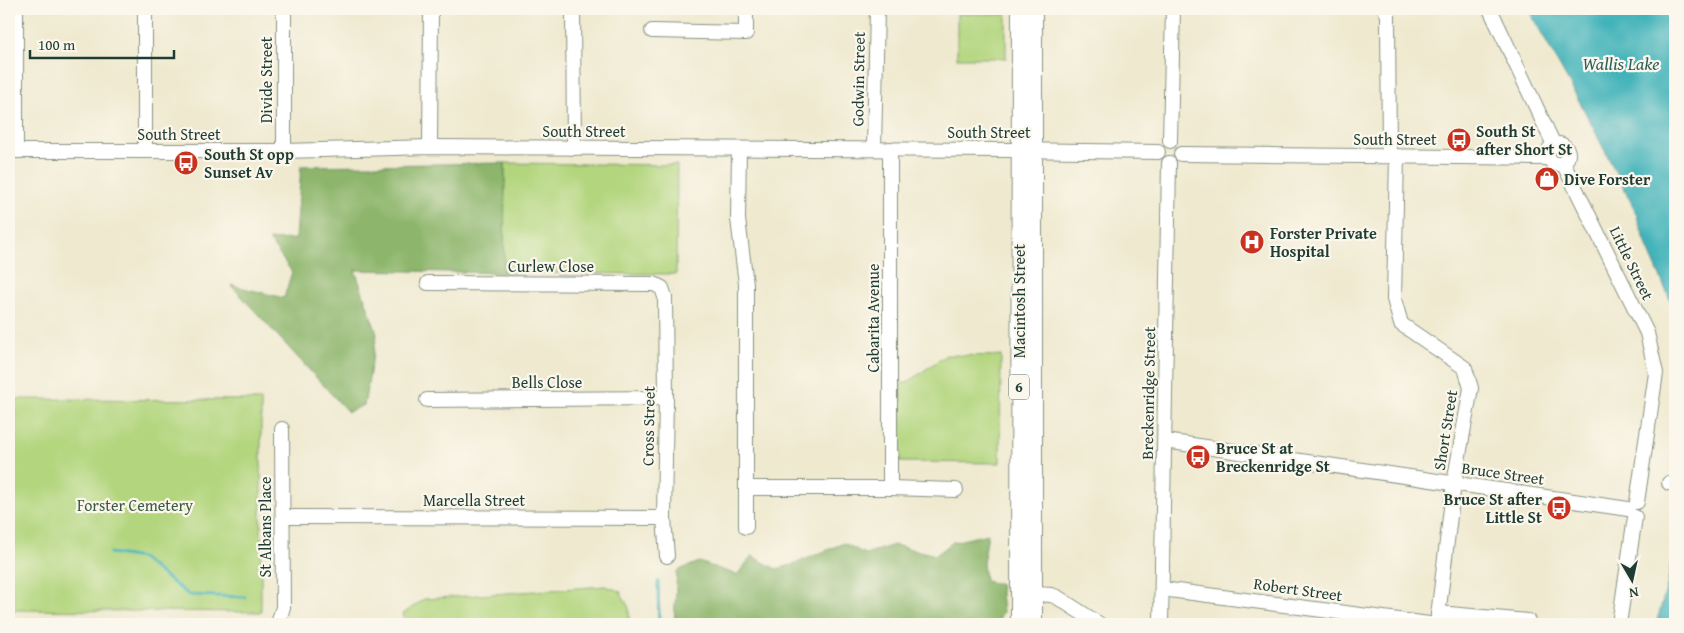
<svg xmlns="http://www.w3.org/2000/svg" width="1684" height="633" font-family="'Gentium Book Plus',serif">
  <rect width="100%" height="100%" fill="#fbf7ec"/>
  <filter id="ink" filterUnits="userSpaceOnUse"><feTurbulence type="fractalNoise" baseFrequency=".02" numOctaves="2"/><feDisplacementMap in="SourceGraphic" scale="10" xChannelSelector="R" yChannelSelector="G"/><feConvolveMatrix kernelMatrix="1 2 1 2 8 2 1 2 1" color-interpolation-filters="sRGB"/></filter>
  <filter id="wash" filterUnits="userSpaceOnUse"><feTurbulence type="fractalNoise" baseFrequency=".0096" numOctaves="4" result="noise"/><feDisplacementMap in="SourceGraphic" scale="20" xChannelSelector="R" yChannelSelector="G"/><feGaussianBlur stdDeviation="1.12" result="paint"/><feColorMatrix in="noise" values="0 0 0 0 0 0 0 0 0 0 0 0 0 0 0 0 0 1.4 0 .05"/><feComposite in="paint" operator="in"/></filter>
  <g filter="url(#wash)">
    <rect width="100%" height="100%" fill="#efe9cf"/>
    <g fill="#b2d57d" stroke="#688958">
      <rect x="957" y="14" width="49" height="44"/>
      <path d="M505,163L677,165L676,274L504,273Z"/>
      <path d="M946,355L1001,356L1000,463L900,462L901,383H907Z"/>
      <path d="M9,399L261,400V612L9,610Z"/>
      <path d="M605,586L620,591L629,608V622L619,624H406L403,614L424,599Z"/>
    </g>
    <g fill="#8db66c" stroke="#567a50">
      <path d="M505,163L504,273L355,270L377,334L364,405L348,412L231,285L284,298L292,272L269,240L296,239L301,166Z"/>
      <path d="M988,534L983,563L985,581L1000,584L1003,612L997,624H674L677,571L699,562L737,575L752,556L776,569L792,565L844,543L865,554L894,545L936,555L953,542Z"/>
    </g>
    <g fill="#42b3ba" stroke="#307877">
      <path d="M1528,9H1664L1675,35V311L1648,249L1634,208L1583,108Z"/>
      <path d="M1675,537V624H1656L1668,582Z"/>
    </g>
    <g fill="none" stroke-linecap="round" stroke-linejoin="round">
      <g stroke="#42b3ba" stroke-width="3">
        <path d="M110,553L141,558L189,595L245,597"/>
        <path d="M658,582L659,624"/>
      </g>
    </g>
  </g>
  <g filter="url(#ink)">
    <g fill="none" stroke-linecap="round" stroke-linejoin="round">
      <defs>
        <g id="minor">
          <path d="M16,9V151"/>
          <path d="M573,9L574,148"/>
          <path d="M1385,9L1388,15L1389,156"/>
          <path d="M1490,9L1554,145"/>
          <path d="M652,31L746,33V9"/>
          <path d="M1170,141L1173,9"/>
          <circle cx="1558" cy="154" r="10"/>
          <path d="M430,147L431,9"/>
          <path d="M739,149L738,219L746,284V527"/>
          <path d="M874,149L877,9"/>
          <path d="M890,149V488"/>
          <path d="M9,151H284L430,147L1010,150L1158,152"/>
          <path d="M145,151V9"/>
          <path d="M284,151V9"/>
          <path d="M1181,154L1548,158"/>
          <path d="M1397,156L1394,299L1401,324L1465,368L1471,388L1454,483L1437,624"/>
          <path d="M1563,163L1647,333L1656,373L1637,502"/>
          <path d="M428,283L654,284L662,288L665,297L666,398L664,518L667,556"/>
          <path d="M427,400L666,398"/>
          <path d="M1165,441L1628,509"/>
          <path d="M1669,483L1675,484"/>
          <path d="M746,488H890L956,490"/>
          <path d="M283,517L664,518"/>
          <path d="M1162,589L1429,624"/>
          <path d="M1023,593L1051,595L1057,597L1099,624"/>
          <path d="M1438,613L1528,621"/>
          <path d="M278,624L283,607L282,429"/>
          <path d="M1161,624L1169,163"/>
          <path d="M1619,624L1635,517"/>
        </g>
        <g id="major">
          <path d="M1019,624L1020,9"/>
          <path d="M1034,624V9"/>
        </g>
      </defs>
      <use href="#minor" stroke="#879382" stroke-width="16"/>
      <use href="#major" stroke="#879382" stroke-width="18"/>
      <use href="#minor" stroke="#fff" stroke-width="14"/>
      <use href="#major" stroke="#fff" stroke-width="16"/>
    </g>
  </g>
  <defs>
    <symbol id="bus-disc" viewBox="-11 -11 22 22"><circle r="9.5" fill="#c8321e" stroke="#fbf7ec"/><path d="M-5-6H5V4H4V6H2V4H-2V6H-4V4H-5ZM-3.5-4V0h7V-4ZM-3.5 1.2v1.5H-2V1.2ZM2 1.2v1.5H3.5V1.2Z" fill="#fff"/></symbol>
    <symbol id="shop-disc" viewBox="-11 -11 22 22"><circle r="9.5" fill="#c8321e" stroke="#fbf7ec"/><path d="M-5-2.5h2.3a2.7 3.5 0 0 1 5.4 0H5L5.5 6h-11ZM-1.5-2.5h3a1.5 2.3 0 0 0-3 0Z" fill="#fff"/></symbol>
    <symbol id="hospital-disc" viewBox="-11 -11 22 22"><circle r="9.5" fill="#c8321e" stroke="#fbf7ec"/><path d="M-5-5h3v3.5h4V-5h3V5h-3V1.5h-4V5h-3Z" fill="#fff"/></symbol>
  </defs>
  <g fill-rule="evenodd">
    <use href="#bus-disc" x="1445" y="126" width="28" height="28"/>
    <use href="#bus-disc" x="172" y="149" width="28" height="28"/>
    <use href="#shop-disc" x="1533" y="165" width="28" height="28"/>
    <use href="#hospital-disc" x="1238" y="228" width="28" height="28"/>
    <use href="#bus-disc" x="1184" y="443" width="28" height="28"/>
    <use href="#bus-disc" x="1545" y="494" width="28" height="28"/>
  </g>
  <g text-anchor="middle" stroke-width="4.5" stroke-linejoin="round" paint-order="stroke">
    <rect fill="#fbf7ec" stroke="#61756b" stroke-width="1" x="1009" y="374.5" width="20" height="25" rx="4"/>
    <g font-size="15" font-weight="bold" fill="#1f3d34">
      <text x="1019" y="392">6</text>
    </g>
    <g font-size="16" fill="#1f3d34" stroke="#fbf7ec">
      <text transform="translate(858 79) rotate(-89)" y="6">Godwin Street</text>
      <text transform="translate(266 80) rotate(-90)" y="6">Divide Street</text>
      <text x="584" y="137">South Street</text>
      <text x="989" y="138">South Street</text>
      <text x="179" y="140">South Street</text>
      <text x="1395" y="145">South Street</text>
      <text transform="translate(1632 263) rotate(64)" y="6">Little Street</text>
      <text x="551" y="272">Curlew Close</text>
      <text transform="translate(1019 301) rotate(-90)" y="6">Macintosh Street</text>
      <text transform="translate(873 318) rotate(-90)" y="6">Cabarita Avenue</text>
      <text x="547" y="388">Bells Close</text>
      <text transform="translate(1148 393) rotate(-89)" y="6">Breckenridge Street</text>
      <text transform="translate(648 426) rotate(-89)" y="6">Cross Street</text>
      <text transform="translate(1445 430) rotate(-81)" y="6">Short Street</text>
      <text transform="translate(1503 473) rotate(8)" y="6">Bruce Street</text>
      <text x="474" y="506">Marcella Street</text>
      <text transform="translate(265 527) rotate(-90)" y="6">St Albans Place</text>
      <text transform="translate(1298 589) rotate(8)" y="6">Robert Street</text>
    </g>
    <g font-size="16" font-weight="bold" fill="#1f3d34" stroke="#fbf7ec" text-anchor="start">
      <text x="1476" y="137">South St<tspan x="1476" dy="18">after Short St</tspan></text>
      <text x="204" y="160">South St opp<tspan x="204" dy="18">Sunset Av</tspan></text>
      <text x="1564" y="185">Dive Forster</text>
      <text x="1270" y="239">Forster Private<tspan x="1270" dy="18">Hospital</tspan></text>
      <text x="1216" y="454">Bruce St at<tspan x="1216" dy="18">Breckenridge St</tspan></text>
      <text x="1542" y="505" text-anchor="end">Bruce St after<tspan x="1542" dy="18">Little St</tspan></text>
    </g>
    <g font-size="16" fill="#3c5b43" stroke="#fbf7ec">
      <text x="135" y="511">Forster Cemetery</text>
    </g>
    <g font-size="18" font-style="italic" fill="#2a605c" stroke="#fbf7ec">
      <text x="1621" y="70">Wallis Lake</text>
    </g>
  </g>
  <rect width="1684" height="633" fill="none" stroke="#fbf7ec" stroke-width="30"/>
  <g transform="translate(1632 580) rotate(171)" stroke="#fbf7ec" stroke-width="4" paint-order="stroke">
  <path d="M0-4L9 19L0 12L-9 19Z" fill="#1f3d34"/>
  <text y="-8" font-size="14" font-weight="bold" text-anchor="middle" fill="#1f3d34">N</text>
  </g>
  <path d="M30 50v8h144v-8" fill="none" stroke="#1f3d34" stroke-width="2.5"/>
  <text x="38" y="50" font-size="15" fill="#1f3d34" stroke="#fbf7ec" stroke-width="4" paint-order="stroke">100 m</text>
</svg>
